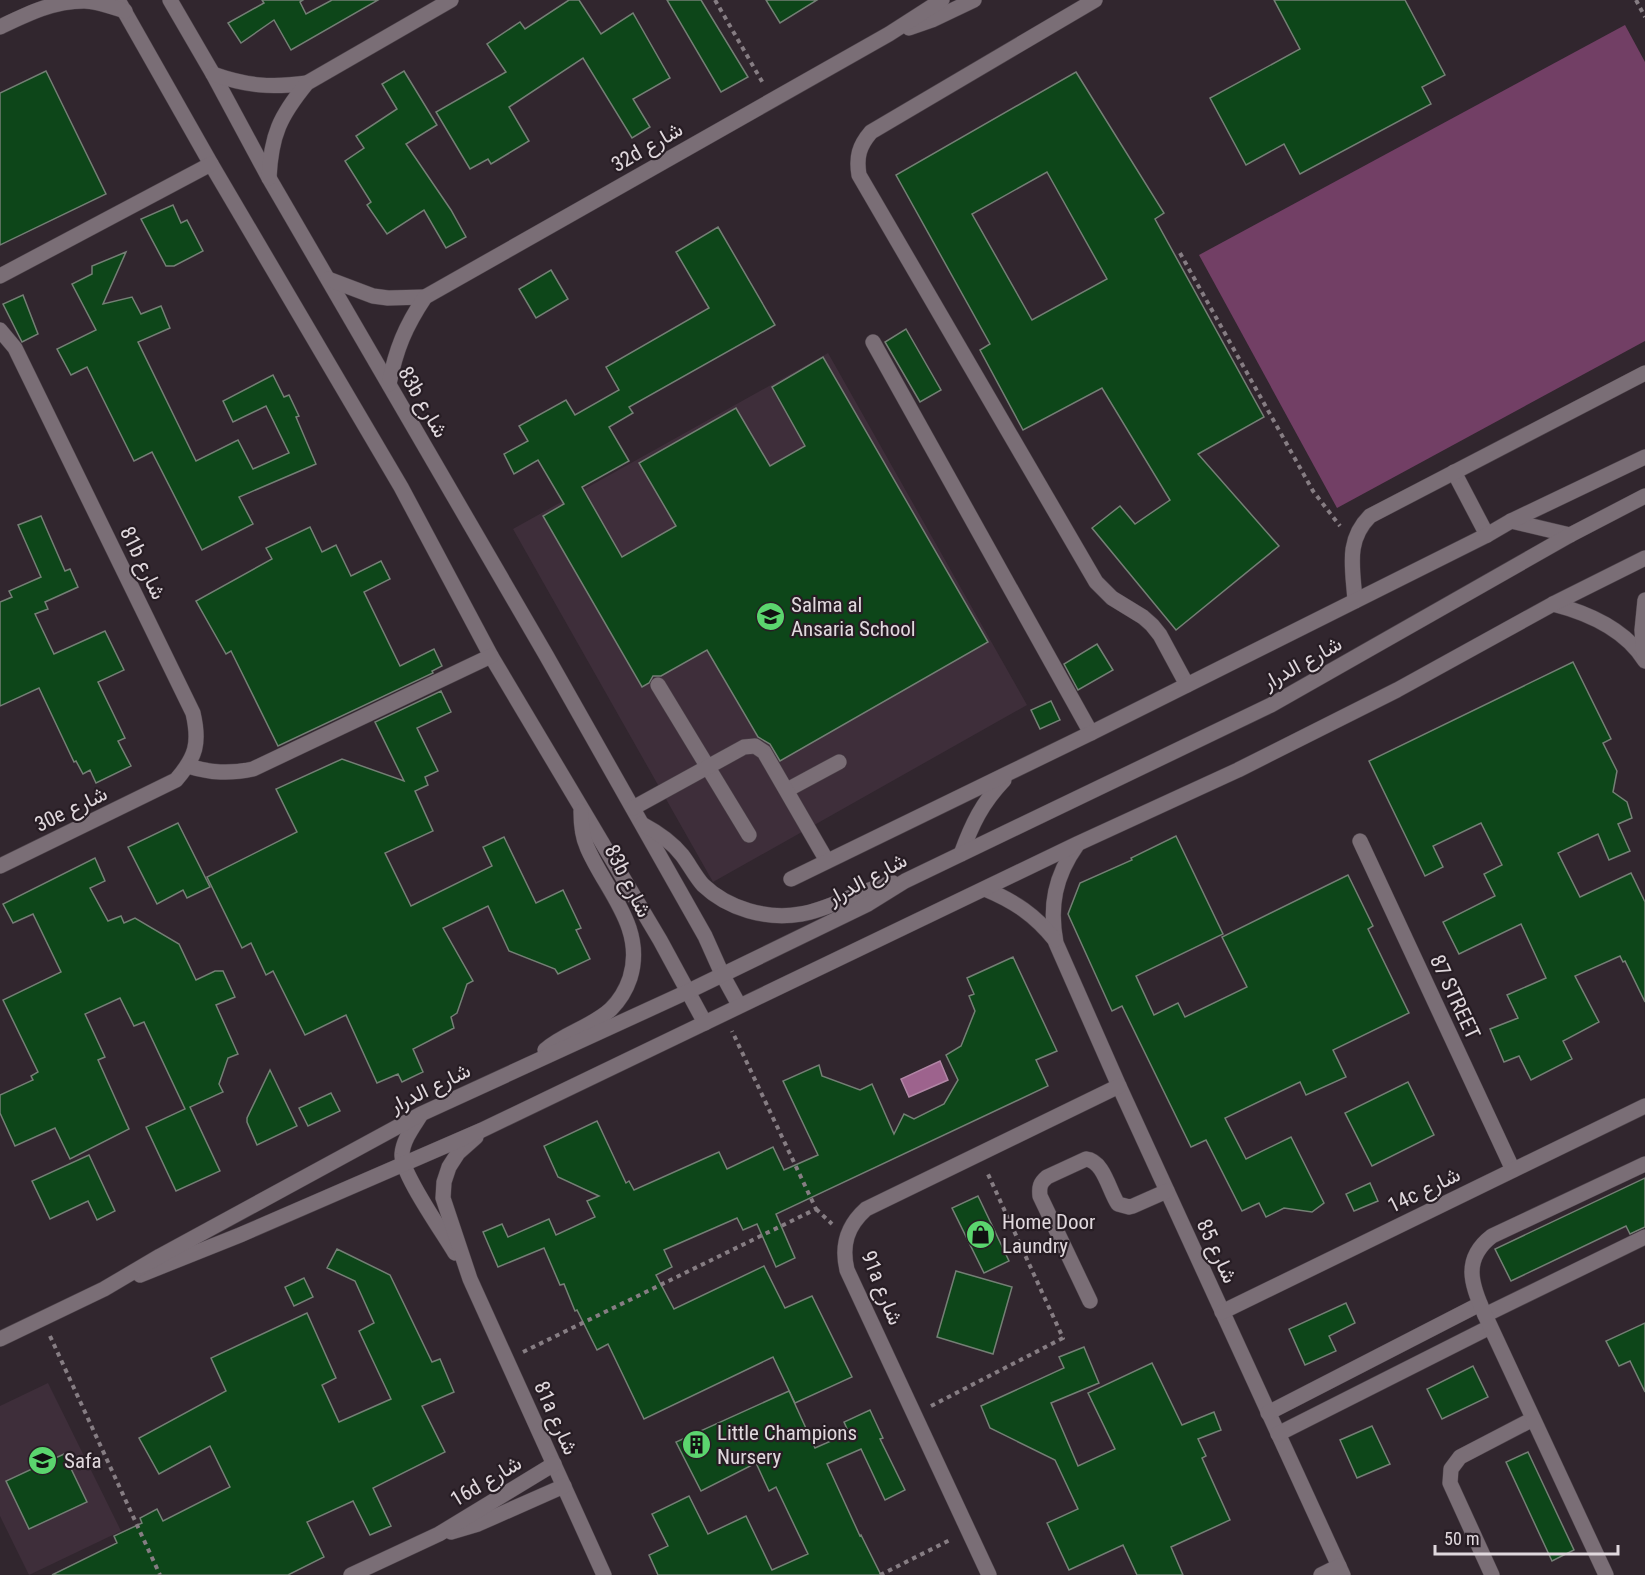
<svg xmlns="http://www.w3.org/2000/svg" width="1645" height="1575" font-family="'Roboto Condensed',Vazirmatn,sans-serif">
  <rect width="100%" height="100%" fill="#31262e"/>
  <g fill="#3e2e3a">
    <path d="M828,353L1027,705L713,882L513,529Z"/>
    <path d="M48,1383L121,1531L29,1575L0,1516V1406Z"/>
  </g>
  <path fill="#723f65" d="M1625,25L1645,62V341L1337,508L1199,255Z"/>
  <path fill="#9d638d" stroke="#b186a5" stroke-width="1.5" d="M940,1061L948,1080L909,1097L901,1079Z"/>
  <g fill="#0d4619" stroke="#747f75" stroke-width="1.5" fill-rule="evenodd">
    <path d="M262,0H303L300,2L306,14L332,0H378L291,50L274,20L241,43L228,23L264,3Z"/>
    <path d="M569,0H579L601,34L633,13L670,78L633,99L650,127L632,138L583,58L509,107L529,141L491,164L488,159L470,169L436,112L506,72L487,44L520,22L525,29Z"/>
    <path d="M667,0H701L748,77L721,92Z"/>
    <path d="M766,0H817L780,23Z"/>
    <path d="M1274,0H1405L1445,75L1422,87L1431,104L1300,174L1284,144L1246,165L1210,98L1300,49Z"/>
    <path d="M46,71L106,194L0,245V93Z"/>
    <path d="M404,71L437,125L406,144L451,210L466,237L446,248L424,210L387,234L367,205L371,202L345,161L364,148L356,136L397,109L382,84Z"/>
    <path d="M1076,72L1164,213L1155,219L1264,417L1198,454L1279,546L1176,630L1092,528L1120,506L1135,524L1170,500L1102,388L1023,430L980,350L990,344L896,175ZM1047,172L1107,279L1032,320L972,214Z"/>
    <path d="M173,205L181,223L187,220L203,251L174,266H166L141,219Z"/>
    <path d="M718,227L775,325L629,407L633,413L609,427L629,461L582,487L622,557L676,526L639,463L736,408L770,466L805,446L772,387L823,357L988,642L780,761L770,744L758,737L707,650L661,676H653L649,683L642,687L543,516L564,504L538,460L514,474L504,454L528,441L519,426L566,400L575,415L619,390L606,367L709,308L676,252Z"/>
    <path d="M126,252L103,304L132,297L141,314L161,306L170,328L138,342L196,461L238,440L253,469L289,453L266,406L233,422L223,401L273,375L284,397L289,395L299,416L296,417L316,464L239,497L253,524L202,550L152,452L134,461L87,367L71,375L57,349L96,330L72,284L92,274V266Z"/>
    <path d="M551,270L568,299L536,318L519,289Z"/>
    <path d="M23,295L38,334L22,342L3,304Z"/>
    <path d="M906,329L941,390L920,402L885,342Z"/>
    <path d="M41,516L65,571L70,569L78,587L45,602L48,609L35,614L54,654L105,631L124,670L98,682L125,738L118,741L131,766L96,783L90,770L83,774L76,761L74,762L39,688L0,706V602L12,597L9,591L41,577L18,525Z"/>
    <path d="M310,527L322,552L336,545L351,576L381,561L390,579L364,592L400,666L434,649L442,666L432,671L433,673L278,746L231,651L226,654L196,601L272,559L266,548Z"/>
    <path d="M1097,644L1113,670L1078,690L1064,664Z"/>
    <path d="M1573,662L1611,739L1603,743L1617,771L1613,792L1627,802L1632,818L1618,824L1630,851L1609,860L1598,834L1558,853L1580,897L1631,873L1645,902V1002L1625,961L1623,962L1620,956L1575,976L1599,1022L1563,1041L1572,1059L1531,1080L1519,1056L1504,1062L1490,1029L1518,1018L1507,995L1546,978L1521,924L1459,954L1443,922L1495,896L1484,874L1502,865L1481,823L1433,846L1443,867L1425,876L1369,761Z"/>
    <path d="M441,691L451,712L417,728L438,771L425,777L428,785L415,791L433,831L385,853L411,906L492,866L483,847L504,837L536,903L563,890L581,928L576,930L590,959L558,974L555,969L509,951L488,906L443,928L473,981L467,984L457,1013L451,1017L454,1028L413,1049L423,1072L402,1082L398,1074L377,1083L346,1015L305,1035L273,971L266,975L251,943L242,948L207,877L297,832L276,789L342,759L404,781L375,722Z"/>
    <path d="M1051,701L1060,720L1040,729L1031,710Z"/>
    <path d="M178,823L210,887L187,898L183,890L157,904L128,847Z"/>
    <path d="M1176,836L1223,934L1136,976L1154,1015L1178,1003L1185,1017L1247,987L1222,937L1348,875L1373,926L1368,929L1409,1013L1333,1050L1346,1077L1306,1095L1300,1082L1225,1118L1246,1159L1291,1137L1324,1203L1312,1212L1284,1208L1266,1217L1259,1203L1242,1211L1206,1140L1191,1147L1122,1006L1112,1011L1068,914L1080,883L1132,860L1131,858Z"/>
    <path d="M95,858L105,881L90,888L108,921L121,916L124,923L135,918L179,944L196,980L215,971H223L235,997L216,1005L238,1054L228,1058L219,1084L223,1092L190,1107L220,1171L176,1191L146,1127L185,1109L144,1022L134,1026L120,998L85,1014L105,1057L98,1060L129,1129L70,1159L55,1128L15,1146L0,1113V1095L33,1080L31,1076L38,1072L3,1000L61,972L33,914L13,923L3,904Z"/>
    <path d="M1013,957L1057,1051L1036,1060L1048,1086L776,1214L795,1258L776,1267L757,1224L743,1230L737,1218L664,1250L672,1267L656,1275L674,1309L764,1266L785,1308L812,1296L852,1377L795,1403L773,1357L644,1419L608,1344L597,1350L577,1310L575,1311L564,1284L560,1285L544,1248L498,1267L483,1232L502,1224L508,1237L549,1219L556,1235L595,1217L587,1201L599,1196L558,1177L544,1146L597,1121L626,1183L629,1181L634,1190L719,1152L727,1169L773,1147L784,1170L818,1155L783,1081L819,1065L822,1076L860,1090L872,1084L894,1134L904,1114L914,1119L944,1104L958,1080L946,1055L961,1046L975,1011L969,996L974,994L967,978Z"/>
    <path d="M270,1070L297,1126L257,1145L247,1122V1118Z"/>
    <path d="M1408,1082L1434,1135L1372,1166L1345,1113Z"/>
    <path d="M331,1093L340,1111L308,1126L299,1108Z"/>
    <path d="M89,1155L115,1211L97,1220L88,1201L50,1219L32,1181Z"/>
    <path d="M1645,1178V1227L1630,1234L1626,1226L1511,1281L1495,1249Z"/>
    <path d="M1370,1183L1378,1201L1354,1211L1346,1194Z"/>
    <path d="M978,1196L1009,1261L984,1273L952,1208Z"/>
    <path d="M337,1249L390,1275L432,1362L440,1359L454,1392L422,1406L445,1452L373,1488L391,1526L370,1535L353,1501L307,1522L324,1557L288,1575H52L117,1543L114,1536L142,1523L140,1518L157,1509L163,1521L230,1487L210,1446L159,1474L139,1438L226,1391L211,1358L307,1313L336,1378L322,1385L339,1422L391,1399L359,1331L374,1323L355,1281L327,1268Z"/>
    <path d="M956,1271L1012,1287L993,1354L937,1337Z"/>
    <path d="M304,1278L313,1297L294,1306L285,1287Z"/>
    <path d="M1346,1303L1355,1323L1329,1336L1336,1351L1305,1365L1289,1329Z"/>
    <path d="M1645,1323V1392L1630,1361L1619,1366L1606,1341Z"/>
    <path d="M1084,1347L1099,1383L1051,1403L1078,1466L1115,1449L1088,1393L1152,1363L1182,1425L1214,1412L1221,1430L1198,1439L1206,1456L1202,1458L1230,1520L1171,1547L1183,1575H1137L1123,1545L1069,1570L1047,1523L1078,1509L1055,1460L990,1428L981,1406L1064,1368L1059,1357Z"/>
    <path d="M1473,1366L1488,1397L1442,1419L1427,1389Z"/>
    <path d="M789,1391L815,1448L849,1433L844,1422L870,1410L883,1438L880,1439L905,1490L885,1500L861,1449L827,1464L860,1536L861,1535L881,1575H658L649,1555L668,1546L652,1514L689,1496L708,1534L746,1516L772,1570L808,1554L776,1487L769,1491L756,1463L701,1491L676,1442Z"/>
    <path d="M1372,1426L1390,1464L1357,1478L1340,1440Z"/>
    <path d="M1528,1452L1574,1550L1552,1561L1506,1462Z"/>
    <path d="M64,1454L87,1502L29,1529L6,1481Z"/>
  </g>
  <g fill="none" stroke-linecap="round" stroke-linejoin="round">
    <defs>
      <g id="minor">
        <path d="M118,0L211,164L401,487L491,656L660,940L705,1023"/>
        <path d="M170,0L213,74L269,178L546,655L705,936L722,974L739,1005"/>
        <path d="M1095,0L871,132C859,146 856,157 859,175L1096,582L1112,598L1143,617L1152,625L1160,635L1187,685"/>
        <path d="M0,27C27,14 53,1 84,1C97,1 112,7 125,11"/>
        <path d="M909,28L932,20L974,0"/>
        <path d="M213,74C247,86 271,88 307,83"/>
        <path d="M269,178C271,135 280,116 307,83L451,0"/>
        <path d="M0,276L211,164"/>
        <path d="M328,279L373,296L388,298L425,297"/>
        <path d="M0,330L15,348L193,713C200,743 196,757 176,780L0,866"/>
        <path d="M873,342L1091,733"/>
        <path d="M389,384C396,349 405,327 425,297L889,34L942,0"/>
        <path d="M1454,472L1487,535"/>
        <path d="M1511,521L1570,535"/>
        <path d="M1355,601C1353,568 1345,541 1370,516L1645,373"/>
        <path d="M1553,604C1588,613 1625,629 1645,661"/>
        <path d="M1644,659L1642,630L1645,600"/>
        <path d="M658,685L749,835"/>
        <path d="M188,766C211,773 230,774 253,769L491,656"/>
        <path d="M787,790L839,762"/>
        <path d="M633,808L744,747L755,746L764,752L827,861"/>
        <path d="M642,824C657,832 671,841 682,855C689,864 695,876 703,885C728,909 767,920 801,914C832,909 861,889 893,883"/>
        <path d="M1360,841L1513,1170"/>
        <path d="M1077,845C1055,876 1049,906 1056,943L1119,1086L1343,1575"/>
        <path d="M961,854C972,824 982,803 1004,780"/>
        <path d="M791,879L1091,733L1487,535L1511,521L1645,457"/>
        <path d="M985,889C1014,901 1035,915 1055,940"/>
        <path d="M545,1050C564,1033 592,1027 611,1009C620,1000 626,990 630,978C646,927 605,890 587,847C582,836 581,823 581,811"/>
        <path d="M420,1116C413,1127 403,1140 402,1154C400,1172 444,1234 455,1253"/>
        <path d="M476,1137L458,1153L449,1167L444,1182L443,1198L470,1279L604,1575"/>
        <path d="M140,1275L240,1235L482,1130L1077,844L1238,770L1397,690L1553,604L1645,558"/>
        <path d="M1090,1301L1040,1196C1039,1187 1040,1183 1047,1177L1086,1159C1104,1161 1109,1191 1118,1204L1129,1207L1133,1206L1167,1191"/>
        <path d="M1222,1312L1645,1106"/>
        <path d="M1485,1315L1645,1237"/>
        <path d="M0,1339L104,1289L160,1256L421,1114L689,991L868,904L905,881L1271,705L1570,535L1645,496"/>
        <path d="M1268,1413L1480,1304"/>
        <path d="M1278,1434L1490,1327"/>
        <path d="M451,1532L478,1524L564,1486"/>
        <path d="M351,1575L439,1534L554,1464"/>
        <path d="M989,1575L847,1270C841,1245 847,1226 866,1209L1119,1086"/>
        <path d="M1321,1575L1339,1566"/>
        <path d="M1492,1575L1450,1483L1451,1469L1460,1457L1533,1419"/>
        <path d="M1606,1575L1485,1315C1471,1285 1462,1259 1492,1236L1645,1164"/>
      </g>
    </defs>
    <use href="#minor" stroke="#4d434a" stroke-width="16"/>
    <g stroke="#867d83" stroke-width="4" stroke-dasharray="4.5 4.5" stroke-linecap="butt">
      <path d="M715,0L764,85"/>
      <path d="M1636,0L1645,17"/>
      <path d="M1180,253L1313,491L1340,526"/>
      <path d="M816,1209L832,1224"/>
      <path d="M50,1336L160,1575"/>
      <path d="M523,1352L816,1209L732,1031"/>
      <path d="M931,1406L1063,1338L987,1172"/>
      <path d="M880,1575L952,1539"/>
    </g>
    <use href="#minor" stroke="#7a6e76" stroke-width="15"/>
  </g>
  <defs>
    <symbol id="school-disc" viewBox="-11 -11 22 22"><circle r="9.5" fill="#5bd56e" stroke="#271d24"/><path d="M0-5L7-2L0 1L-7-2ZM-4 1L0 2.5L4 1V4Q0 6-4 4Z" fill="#111"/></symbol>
    <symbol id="shop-disc" viewBox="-11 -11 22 22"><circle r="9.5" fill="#5bd56e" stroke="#271d24"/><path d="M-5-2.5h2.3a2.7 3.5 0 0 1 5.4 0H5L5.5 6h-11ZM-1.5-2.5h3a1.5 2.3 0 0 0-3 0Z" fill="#111"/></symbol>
    <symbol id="building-disc" viewBox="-11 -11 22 22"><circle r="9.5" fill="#5bd56e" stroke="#271d24"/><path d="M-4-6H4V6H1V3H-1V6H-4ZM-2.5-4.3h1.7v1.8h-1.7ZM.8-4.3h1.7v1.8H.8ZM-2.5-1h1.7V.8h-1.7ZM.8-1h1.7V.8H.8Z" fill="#111"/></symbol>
  </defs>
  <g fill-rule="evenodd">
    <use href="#school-disc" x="754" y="600" width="33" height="33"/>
    <use href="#shop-disc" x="964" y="1218" width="33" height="33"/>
    <use href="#building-disc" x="680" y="1428" width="33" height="33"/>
    <use href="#school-disc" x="26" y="1444" width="33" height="33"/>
  </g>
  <g text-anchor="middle" stroke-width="4.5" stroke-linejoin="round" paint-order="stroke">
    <g font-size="21" fill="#e0d8dd" stroke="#271d24">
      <text transform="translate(647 147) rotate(-30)" y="7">32d شارع</text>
      <text transform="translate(423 402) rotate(60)" y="7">83b شارع</text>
      <text transform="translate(143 563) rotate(64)" y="7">81b شارع</text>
      <text transform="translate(1302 663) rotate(-29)" y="7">شارع الدرار</text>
      <text transform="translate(71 809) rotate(-26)" y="7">30e شارع</text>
      <text transform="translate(867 879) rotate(-28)" y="7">شارع الدرار</text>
      <text transform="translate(628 881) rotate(63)" y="7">83b شارع</text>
      <text transform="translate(1455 997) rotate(65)" y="7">87 STREET</text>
      <text transform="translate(430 1088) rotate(-26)" y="7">شارع الدرار</text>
      <text transform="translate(1424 1190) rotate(-26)" y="7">14c شارع</text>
      <text transform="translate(1217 1251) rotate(65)" y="7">شارع 85</text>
      <text transform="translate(882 1288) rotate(68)" y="7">91a شارع</text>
      <text transform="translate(556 1418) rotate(66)" y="7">81a شارع</text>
      <text transform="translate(486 1481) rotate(-31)" y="7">16d شارع</text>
    </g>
    <g font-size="21" fill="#e0d8dd" stroke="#271d24" text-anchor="start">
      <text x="791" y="612">Salma al<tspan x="791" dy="24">Ansaria School</tspan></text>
      <text x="1002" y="1229">Home Door<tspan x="1002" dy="24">Laundry</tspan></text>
      <text x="717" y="1440">Little Champions<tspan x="717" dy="24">Nursery</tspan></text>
      <text x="64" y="1468">Safa</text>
    </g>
  </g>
  <path d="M1435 1545v9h183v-9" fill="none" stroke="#e0d8dd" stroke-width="3"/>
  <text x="1444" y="1545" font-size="18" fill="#e0d8dd" stroke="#271d24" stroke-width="4.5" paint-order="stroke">50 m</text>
</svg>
